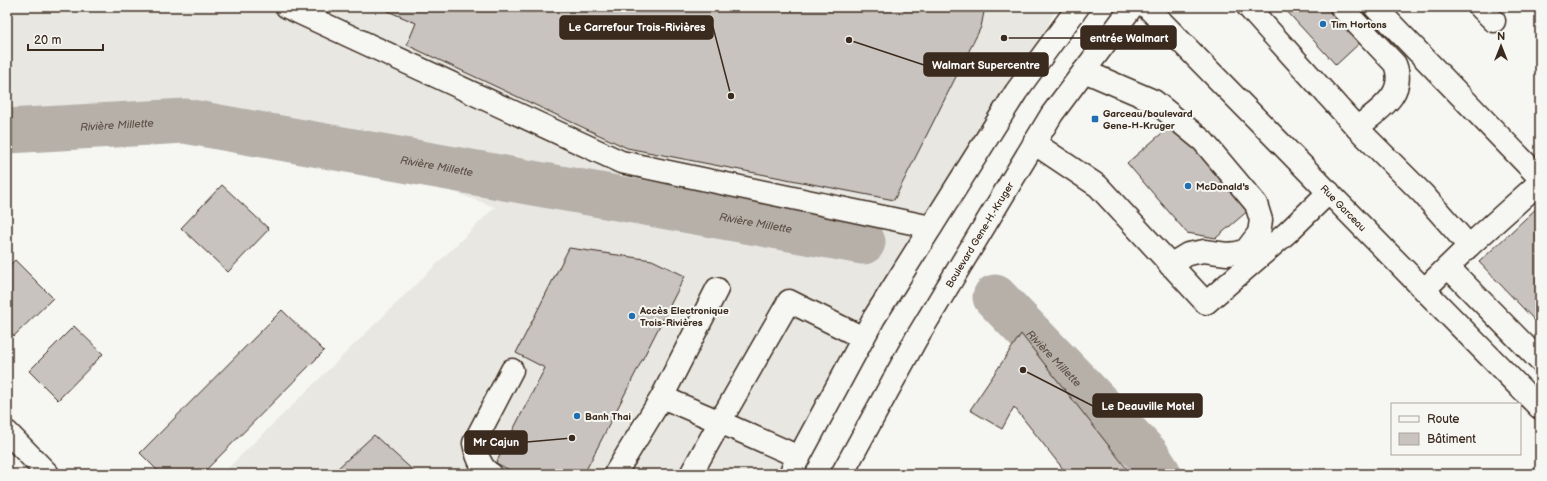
<svg xmlns="http://www.w3.org/2000/svg" width="1547" height="481" font-family="'Balsamiq Sans',sans-serif">
  <rect width="100%" height="100%" fill="#f6f6f2"/>
  <filter id="ink" filterUnits="userSpaceOnUse"><feTurbulence type="fractalNoise" baseFrequency=".025" numOctaves="2"/><feDisplacementMap in="SourceGraphic" scale="8" xChannelSelector="R" yChannelSelector="G"/><feConvolveMatrix kernelMatrix="1 2 1 2 8 2 1 2 1" color-interpolation-filters="sRGB"/></filter>
  <g filter="url(#ink)">
    <path fill="#e8e7e2" d="M7,7H1056L1020,88L885,288L778,474H222L495,207L281,130L7,154Z"/>
    <g fill="none" stroke-linecap="round" stroke-linejoin="round">
      <g stroke="#b6b0a9" stroke-width="45">
        <path id="s1" d="M7,131L185,121L863,242"/>
        <path id="s2" d="M995,297L1147,455L1159,474"/>
      </g>
    </g>
    <g fill="#c8c3be" stroke="#3b2a1e">
      <path d="M378,7H985L981,27L894,200L627,148L407,45L416,23Z"/>
      <path d="M1283,7H1332L1363,40L1336,65Z"/>
      <path d="M1175,122L1250,209L1216,238L1187,233L1127,163Z"/>
      <path d="M222,185L269,229L228,272L181,228Z"/>
      <path d="M1540,205V326L1479,262Z"/>
      <path d="M569,248L652,260L685,276L584,474H517L496,463L545,368L516,353Z"/>
      <path d="M15,260L53,298L14,336L7,329V268Z"/>
      <path d="M282,310L324,351L202,474H161L140,453Z"/>
      <path d="M74,326L103,354L58,400L29,371Z"/>
      <path d="M1021,334L1131,474H1067L1014,407L1002,429L970,410Z"/>
      <path d="M374,435L417,474H342L337,469Z"/>
    </g>
    <g fill="none" stroke-linecap="round" stroke-linejoin="round">
      <defs>
        <g id="minor">
          <path d="M287,7L621,162L931,227"/>
          <path id="s3" d="M1147,7L1540,408"/>
          <path d="M1248,7L1357,128L1423,194L1469,246"/>
          <path d="M1341,7L1395,64C1407,95 1378,110 1357,128"/>
          <path d="M1375,7L1540,178"/>
          <path d="M1480,7L1494,21"/>
          <path d="M1084,71L1154,101L1203,141L1256,204L1261,220L1259,233L1246,250L1237,253L1227,254L1204,251L1188,254L1170,265"/>
          <path d="M1034,143L1098,186L1206,303L1288,232L1329,192"/>
          <path d="M1448,267L1540,361"/>
          <path d="M1425,289L1469,246L1540,182"/>
          <path d="M7,432L48,474"/>
          <path d="M799,457L720,422L789,301L863,338"/>
          <path d="M491,474C481,469 476,453 474,443L512,370"/>
          <path d="M615,474L662,397"/>
          <path d="M691,474L720,422L662,397L717,289"/>
        </g>
        <g id="major">
          <path d="M790,474L874,318L1016,92L1078,7"/>
          <path id="s4" d="M842,474L916,339L1052,114L1132,7"/>
        </g>
      </defs>
      <use href="#minor" stroke="#3b2a1e" stroke-width="25"/>
      <use href="#major" stroke="#3b2a1e" stroke-width="25"/>
      <use href="#minor" stroke="#f6f6f2" stroke-width="22"/>
      <use href="#major" stroke="#f6f6f2" stroke-width="22"/>
    </g>
  </g>
  <g fill="#1f6fb2" stroke="#f6f6f2" stroke-width="1.5">
    <circle cx="1323" cy="24" r="4"/>
    <rect x="1091" y="115" width="8" height="8" rx="2"/>
    <circle cx="1188" cy="186" r="4"/>
    <circle cx="632" cy="316" r="4"/>
    <circle cx="577" cy="416" r="4"/>
  </g>
  <g text-anchor="middle" stroke-width="4" stroke-linejoin="round" paint-order="stroke">
    <g font-size="10" font-weight="bold" fill="#3b2a1e" stroke="#f6f6f2" text-anchor="start">
      <text x="1331" y="28">Tim Hortons</text>
      <text x="1103" y="117">Garceau/boulevard<tspan x="1103" dy="12">Gene-H-Kruger</tspan></text>
      <text x="1196" y="190">McDonald's</text>
      <text x="640" y="314">Accès Electronique<tspan x="640" dy="12">Trois-Rivières</tspan></text>
      <text x="585" y="420">Banh Thai</text>
    </g>
    <g font-size="10" fill="#3b2a1e" stroke="#f6f6f2">
      <text dy="4" stroke="none"><textPath href="#s3" startOffset="281">Rue Garceau</textPath></text>
      <text dy="4" stroke="none"><textPath href="#s4" startOffset="276">Boulevard Gene-H.-Kruger</textPath></text>
    </g>
    <g font-size="11" font-style="italic" fill="#605248" stroke="#f6f6f2">
      <text dy="4" stroke="none"><textPath href="#s1" startOffset="110">Rivière Millette</textPath></text>
      <text dy="4" stroke="none"><textPath href="#s1" startOffset="434">Rivière Millette</textPath></text>
      <text dy="4" stroke="none"><textPath href="#s1" startOffset="758">Rivière Millette</textPath></text>
      <text dy="4" stroke="none"><textPath href="#s2" startOffset="85">Rivière Millette</textPath></text>
    </g>
  </g>
  <path fill="none" stroke="#3b2a1e" stroke-width="1.5" d="M731 96L713 27M1004 38L1081 38M849 40L924 65M1023 370L1093 406M572 438L527 442"/>
  <g fill="#3b2a1e" stroke="#f6f6f2" stroke-width="1.5">
    <circle cx="731" cy="96" r="4"/>
    <circle cx="1004" cy="38" r="4"/>
    <circle cx="849" cy="40" r="4"/>
    <circle cx="1023" cy="370" r="4"/>
    <circle cx="572" cy="438" r="4"/>
  </g>
  <g fill="#3b2a1e" stroke="#3b2a1e" stroke-width="1.5">
    <rect x="560" y="16" width="153" height="23" rx="4"/>
    <rect x="1081" y="26" width="95" height="23" rx="4"/>
    <rect x="924" y="53" width="124" height="23" rx="4"/>
    <rect x="1093" y="394" width="109" height="23" rx="4"/>
    <rect x="465" y="431" width="62" height="23" rx="4"/>
  </g>
  <g font-size="11" text-anchor="middle" font-weight="bold" fill="#fff">
    <text x="637" y="31">Le Carrefour Trois-Rivières</text>
    <text x="1129" y="42">entrée Walmart</text>
    <text x="986" y="69">Walmart Supercentre</text>
    <text x="1148" y="410">Le Deauville Motel</text>
    <text x="496" y="446">Mr Cajun</text>
  </g>
  <rect width="1547" height="481" fill="none" stroke="#f6f6f2" stroke-width="24"/>
  <rect x="12" y="12" width="1523" height="457" fill="none" stroke="#3b2a1e" stroke-width="1.5" filter="url(#ink)"/>
  <rect x="1391" y="403" width="130" height="52" fill="#f6f6f2" stroke="#aba49d"/>
  <rect x="1399" y="416" width="20" height="6" fill="#f6f6f2" stroke="#aba49d"/>
  <text x="1427" y="423" font-size="12" fill="#3b2a1e">Route</text>
  <rect x="1399" y="433" width="20" height="12" fill="#c8c3be" stroke="#aba49d"/>
  <text x="1427" y="443" font-size="12" fill="#3b2a1e">Bâtiment</text>
  <g transform="translate(1501 46)" stroke="#f6f6f2" stroke-width="3" paint-order="stroke">
  <path d="M0-3L7 15L0 10L-7 15Z" fill="#3b2a1e"/>
  <text y="-6" font-size="11" font-weight="bold" text-anchor="middle" fill="#3b2a1e">N</text>
  </g>
  <path d="M28 44v6h75v-6" fill="none" stroke="#3b2a1e" stroke-width="2"/>
  <text x="34" y="44" font-size="12" fill="#3b2a1e" stroke="#f6f6f2" stroke-width="3" paint-order="stroke">20 m</text>
</svg>
